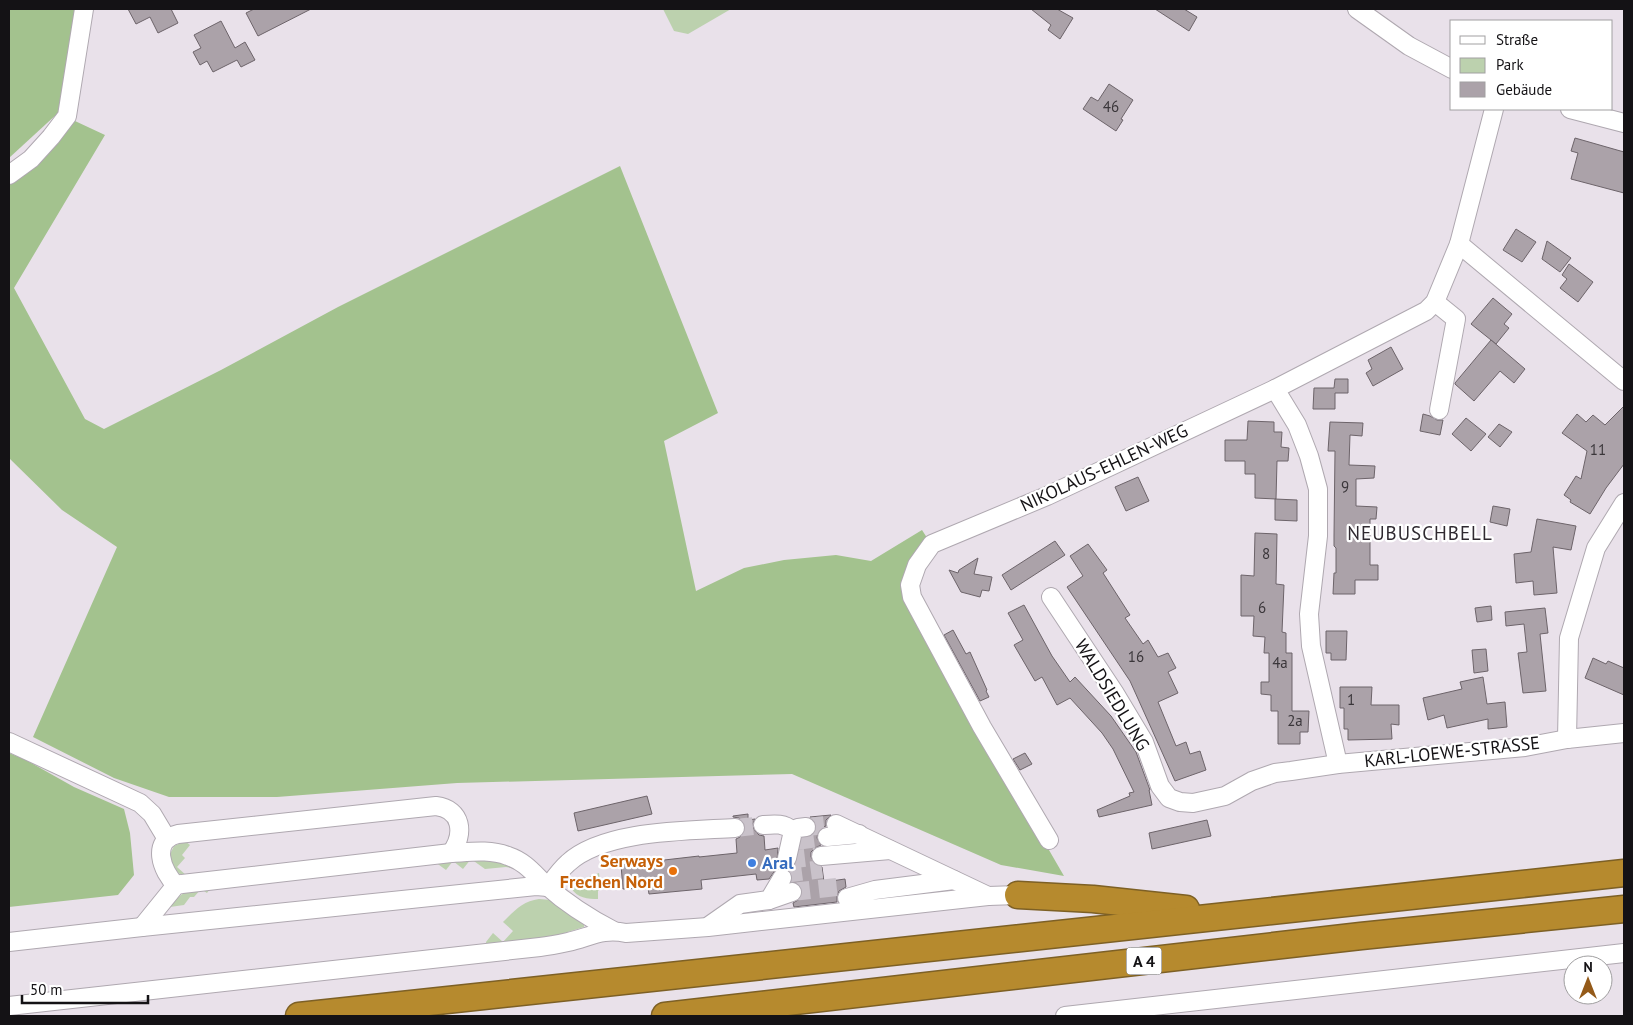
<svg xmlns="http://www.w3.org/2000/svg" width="1633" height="1025" font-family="'PT Sans',sans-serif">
  <rect width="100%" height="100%" fill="#e9e1ea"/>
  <g fill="#bcd1ae">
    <path d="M663,9H731L688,34L674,31Z"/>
    <path d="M185,841L190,845L182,855L185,858L177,867L187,876C175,875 173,866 169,856L174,846Z"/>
    <path d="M488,857L521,870L506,867L485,869L471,859L463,869L453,861L446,870L435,862Z"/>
    <path d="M599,873L601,889L598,891V899C588,899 577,898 571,888L573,883Z"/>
    <path d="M213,884L207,893L201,889L194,897H190L184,905L170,907C183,889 193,888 213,884Z"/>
    <path d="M539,899L551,900L584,925V927L548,938L486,945V942L493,933L503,942L513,931L503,922C514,911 523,901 539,899Z"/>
  </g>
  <g fill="#a3c28e">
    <path d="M9,9H75L58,113L9,158Z"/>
    <path d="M75,121L105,135L14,288L85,419L104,429L221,370L338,307L620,166L718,413L664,441L696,591L744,568L784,560L836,555L871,561L922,530L931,544L909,594L957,691L1064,876L1001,865L792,774L457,783L277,797H169L114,778L33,737L117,547L62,510L9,458V184Z"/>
    <path d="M9,753L26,760L74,787L124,809L130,833L134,875L118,895L9,907Z"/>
  </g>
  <g fill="#aba2a9" stroke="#6d646a">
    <path d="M128,9H171L178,23L158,33L150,17L136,24Z"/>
    <path d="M254,9H311L258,36L246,13Z"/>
    <path d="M1031,9H1057L1073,18L1060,39L1048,30L1051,25Z"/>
    <path d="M1155,9H1184L1197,17L1189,31Z"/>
    <path d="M221,21L235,48L245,42L255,60L241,67L237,60L213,72L207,61L200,65L193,52L201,48L194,35Z"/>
    <path d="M1109,84L1133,100L1121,119L1123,120L1116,131L1083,109L1091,97L1098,101Z"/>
    <path d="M1575,138L1624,152V193L1571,179L1578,153L1571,151Z"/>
    <path d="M1516,229L1536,242L1522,262L1503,250Z"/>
    <path d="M1547,241L1571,258L1560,272L1542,259Z"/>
    <path d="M1569,264L1593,282L1578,302L1560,288L1567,279L1562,275Z"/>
    <path d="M1493,298L1512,314L1504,324L1509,328L1496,344L1471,324Z"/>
    <path d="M1491,340L1525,369L1514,383L1500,371L1474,401L1455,384V383Z"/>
    <path d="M1391,347L1403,369L1373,386L1366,373L1372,369L1368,360Z"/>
    <path d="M1335,379H1348V393H1335V409H1313L1314,388H1334Z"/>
    <path d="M1624,406V464L1606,488L1590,514L1570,502L1571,500L1564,495L1576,476L1581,479L1587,451L1562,433L1577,414L1586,422L1593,415L1605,425Z"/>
    <path d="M1423,414L1430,416L1437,420H1443L1440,435L1420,431Z"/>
    <path d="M1466,418L1486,434L1471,451L1452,434Z"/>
    <path d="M1248,421L1274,422V432H1282L1281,447L1289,448L1288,461H1277L1276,499L1255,498V474H1245V461H1225V440H1247Z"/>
    <path d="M1330,422L1363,423L1362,436L1350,435L1349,465L1375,466L1374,478L1356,479V506L1377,507L1376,519H1370V565H1378V580H1355V594H1333L1334,573H1336V548L1334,546V536L1335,451H1328Z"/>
    <path d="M1499,424L1512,432L1500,447L1488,437Z"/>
    <path d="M1138,477L1149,501L1126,511L1115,487Z"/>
    <path d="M1275,499L1297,500V521L1275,520Z"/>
    <path d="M1493,506L1510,509L1507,526L1490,522Z"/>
    <path d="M1537,519L1576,526L1571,550L1553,547L1557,593L1534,595L1533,581L1516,583L1514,554L1531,552Z"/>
    <path d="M1255,533L1277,534L1276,584L1284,585L1282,632L1286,633V653H1292V711H1309L1308,732H1300V744H1278V711H1271V695L1261,694V682H1269V653H1264L1265,637L1253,636L1254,616H1241V575L1254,576Z"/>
    <path d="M1055,541L1065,555L1011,590L1002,575Z"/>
    <path d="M1088,544L1107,570L1103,573L1130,615L1125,618L1143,644L1148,640L1158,657L1168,653L1176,668L1168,672L1178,693L1158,702L1176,746L1186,742L1190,754L1200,751L1206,770L1175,781L1130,681L1067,587L1083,576L1070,556Z"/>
    <path d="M978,558L974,574L992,577L989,591L982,590L980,597L961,592L949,570L958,573L959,570Z"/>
    <path d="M1024,605L1052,656L1070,682L1075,677L1111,716L1136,752L1150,790H1149L1152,805L1099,817L1097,810L1130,796L1129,793L1134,792L1113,749L1102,733L1070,698L1057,705L1042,677L1035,681L1014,645L1023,640L1008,613Z"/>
    <path d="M1491,606L1492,620L1477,622L1475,608Z"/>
    <path d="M1545,608L1548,633L1540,634L1546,691L1523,693L1518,653L1527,652L1524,624L1506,626L1505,612Z"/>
    <path d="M953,630L966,654L970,652L987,690L986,691L989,697L980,701L944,635Z"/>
    <path d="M1326,631H1347L1346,660H1331V653H1326Z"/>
    <path d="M1486,649L1488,671L1474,673L1472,650Z"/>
    <path d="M1593,658L1606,664L1608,661L1624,668V695L1585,678Z"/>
    <path d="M1483,677L1487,704L1505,702L1507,727L1488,729V719L1447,728L1444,715L1428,720L1423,698L1462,689L1460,682Z"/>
    <path d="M1340,687H1372L1371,705H1399V725L1391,724L1392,739L1348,740V729H1344V708H1340Z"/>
    <path d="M1025,753L1032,764L1020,770L1013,759Z"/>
    <path d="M647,796L652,814L578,831L574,813Z"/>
    <path d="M748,814V820L755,819L752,825L755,831L759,835L764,836L765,850L778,848L777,861L783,868L776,869L769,879L757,880L756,874L701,880L702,889L649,894L648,888L623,889L621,865L699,856V857L737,853L736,839L740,837L744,833L746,827L744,822L739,818L733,817V816Z"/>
    <path d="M831,815L826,820V826L821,828L818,832L817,838L821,845L815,848L811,852V857L816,865L822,867L824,882L845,879L846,887L839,891L837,896V902L794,907L793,903L800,899L802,894V889L799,884L792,882L791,873L786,868H791L795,865L802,838L812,836L816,832V825L814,820L810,817Z"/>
    <path d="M1207,820L1211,836L1152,849L1149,833Z"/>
  </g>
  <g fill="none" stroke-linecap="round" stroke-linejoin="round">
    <g stroke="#c9c2ca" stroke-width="18" stroke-dasharray="18 9" stroke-linecap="butt">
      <path d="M806,827L836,824"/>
      <path d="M735,828L763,825"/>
      <path d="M796,841L827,837"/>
      <path d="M787,860L821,856"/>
      <path d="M784,874L822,869"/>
      <path d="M792,892L845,886"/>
    </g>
    <defs>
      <g id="minor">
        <path d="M1357,9L1409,46L1452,69"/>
        <path d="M1570,109L1624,123"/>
        <path d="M9,175L31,159L51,137L67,116L84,9"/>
        <path d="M1459,244L1624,381"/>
        <path d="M1435,302L1456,319L1439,410"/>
        <path d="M1275,389L1297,425L1309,456L1318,489V536L1309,614L1311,646L1338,764"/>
        <path d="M1051,597L1114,692L1144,742L1160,786L1169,798L1180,802L1193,803L1225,796L1252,781L1275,773L1291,771L1338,764L1525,747L1567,739L1624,733"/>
        <path d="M1567,739L1569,638L1596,548L1624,503"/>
        <path d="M9,742L140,803L152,814L167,839"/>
        <path d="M836,824L988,896"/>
        <path d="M763,825C775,824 784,823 793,831"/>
        <path d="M827,837L859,834"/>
        <path d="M1049,840L982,727L912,597L910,585L917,565L932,544L1047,496L1275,389L1426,311L1435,302L1459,244L1494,109"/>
        <path d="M821,856L890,850"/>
        <path d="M787,858L793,831L798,828L806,827"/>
        <path d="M176,885C162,872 150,840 178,834L436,806C462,809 465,834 451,853"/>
        <path d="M548,887C554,879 560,870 568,863C604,830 687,831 735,828"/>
        <path d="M847,898L875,890L954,880"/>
        <path d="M769,900L782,878"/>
        <path d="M710,925L740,904L769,900L792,892"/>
        <path d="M142,927L176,885L182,884L451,853C470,852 490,849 508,856C526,862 534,874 547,886C567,904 591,919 614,931"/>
        <path d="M9,942L142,927L536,886L548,887"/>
        <path d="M9,1006L540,947C549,946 559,944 568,942C590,937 603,928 626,933L708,927L988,896L1018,895"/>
        <path d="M1065,1016L1624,953"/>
      </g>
      <g id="highway">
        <path d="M1018,895L1093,899L1186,909"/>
        <path d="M299,1016L1624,873"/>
        <path d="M665,1016L1361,936L1624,909"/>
      </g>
    </defs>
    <use href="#minor" stroke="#afa8b0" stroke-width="20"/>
    <use href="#highway" stroke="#7d6025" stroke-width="29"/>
    <use href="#minor" stroke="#fff" stroke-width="18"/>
    <use href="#highway" stroke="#b68a2e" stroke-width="26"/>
  </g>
  <circle fill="#3f7fe0" stroke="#fff" stroke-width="2" cx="752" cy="863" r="5"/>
  <circle fill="#e8710a" stroke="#fff" stroke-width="2" cx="673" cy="871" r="5"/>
  <g text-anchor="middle" stroke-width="4.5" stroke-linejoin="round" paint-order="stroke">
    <g font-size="15" fill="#3a363a">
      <text x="1111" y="112">46</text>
      <text x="1598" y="455">11</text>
      <text x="1345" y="492">9</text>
      <text x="1266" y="559">8</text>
      <text x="1262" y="613">6</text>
      <text x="1136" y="662">16</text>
      <text x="1280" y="668">4a</text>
      <text x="1351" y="705">1</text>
      <text x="1295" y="726">2a</text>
    </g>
    <rect fill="#fff" stroke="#5a595b" stroke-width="1" x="1126.5" y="947.5" width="35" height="27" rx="4"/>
    <g font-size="16" font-weight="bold" fill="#141215">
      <text x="1144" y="967">A 4</text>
    </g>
    <g font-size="18" fill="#141215" stroke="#fff">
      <text transform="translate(1104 468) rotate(-25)" y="6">NIKOLAUS-EHLEN-WEG</text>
      <text transform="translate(1112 695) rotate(59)" y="6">WALDSIEDLUNG</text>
      <text transform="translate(1452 752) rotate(-6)" y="6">KARL-LOEWE-STRASSE</text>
    </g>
    <g font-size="18" font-weight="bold" fill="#c56008" stroke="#fff" text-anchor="end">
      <text x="663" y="867">Serways<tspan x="663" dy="21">Frechen Nord</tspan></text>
    </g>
    <g font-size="18" font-weight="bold" fill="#366cbe" stroke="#fff" text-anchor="start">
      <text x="762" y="869">Aral</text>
    </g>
    <g font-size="19" letter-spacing="1" fill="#2f2930" stroke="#fff">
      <text x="1420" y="540">NEUBUSCHBELL</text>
    </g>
  </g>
  <rect width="1633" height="1025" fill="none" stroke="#141215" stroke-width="20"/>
  <rect x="1450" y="20" width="162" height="90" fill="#ffffff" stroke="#a1a0a1"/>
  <rect x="1460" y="36" width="25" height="8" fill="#ffffff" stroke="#a1a0a1"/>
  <text x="1496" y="45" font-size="15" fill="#141215">Straße</text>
  <rect x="1460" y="58" width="25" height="15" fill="#bcd1ae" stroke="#a1a0a1"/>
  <text x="1496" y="70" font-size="15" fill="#141215">Park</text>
  <rect x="1460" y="82" width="25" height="15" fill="#aba2a9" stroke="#a1a0a1"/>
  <text x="1496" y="95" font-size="15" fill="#141215">Gebäude</text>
  <g transform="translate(1588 980)"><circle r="24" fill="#ffffff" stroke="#a1a0a1"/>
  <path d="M0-4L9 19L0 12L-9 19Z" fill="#945a19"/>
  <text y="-8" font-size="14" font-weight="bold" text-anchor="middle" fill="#141215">N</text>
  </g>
  <path d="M22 995v8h126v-8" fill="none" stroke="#141215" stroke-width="2.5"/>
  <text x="30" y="995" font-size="15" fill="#141215" stroke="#ffffff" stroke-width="4" paint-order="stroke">50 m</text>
</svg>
